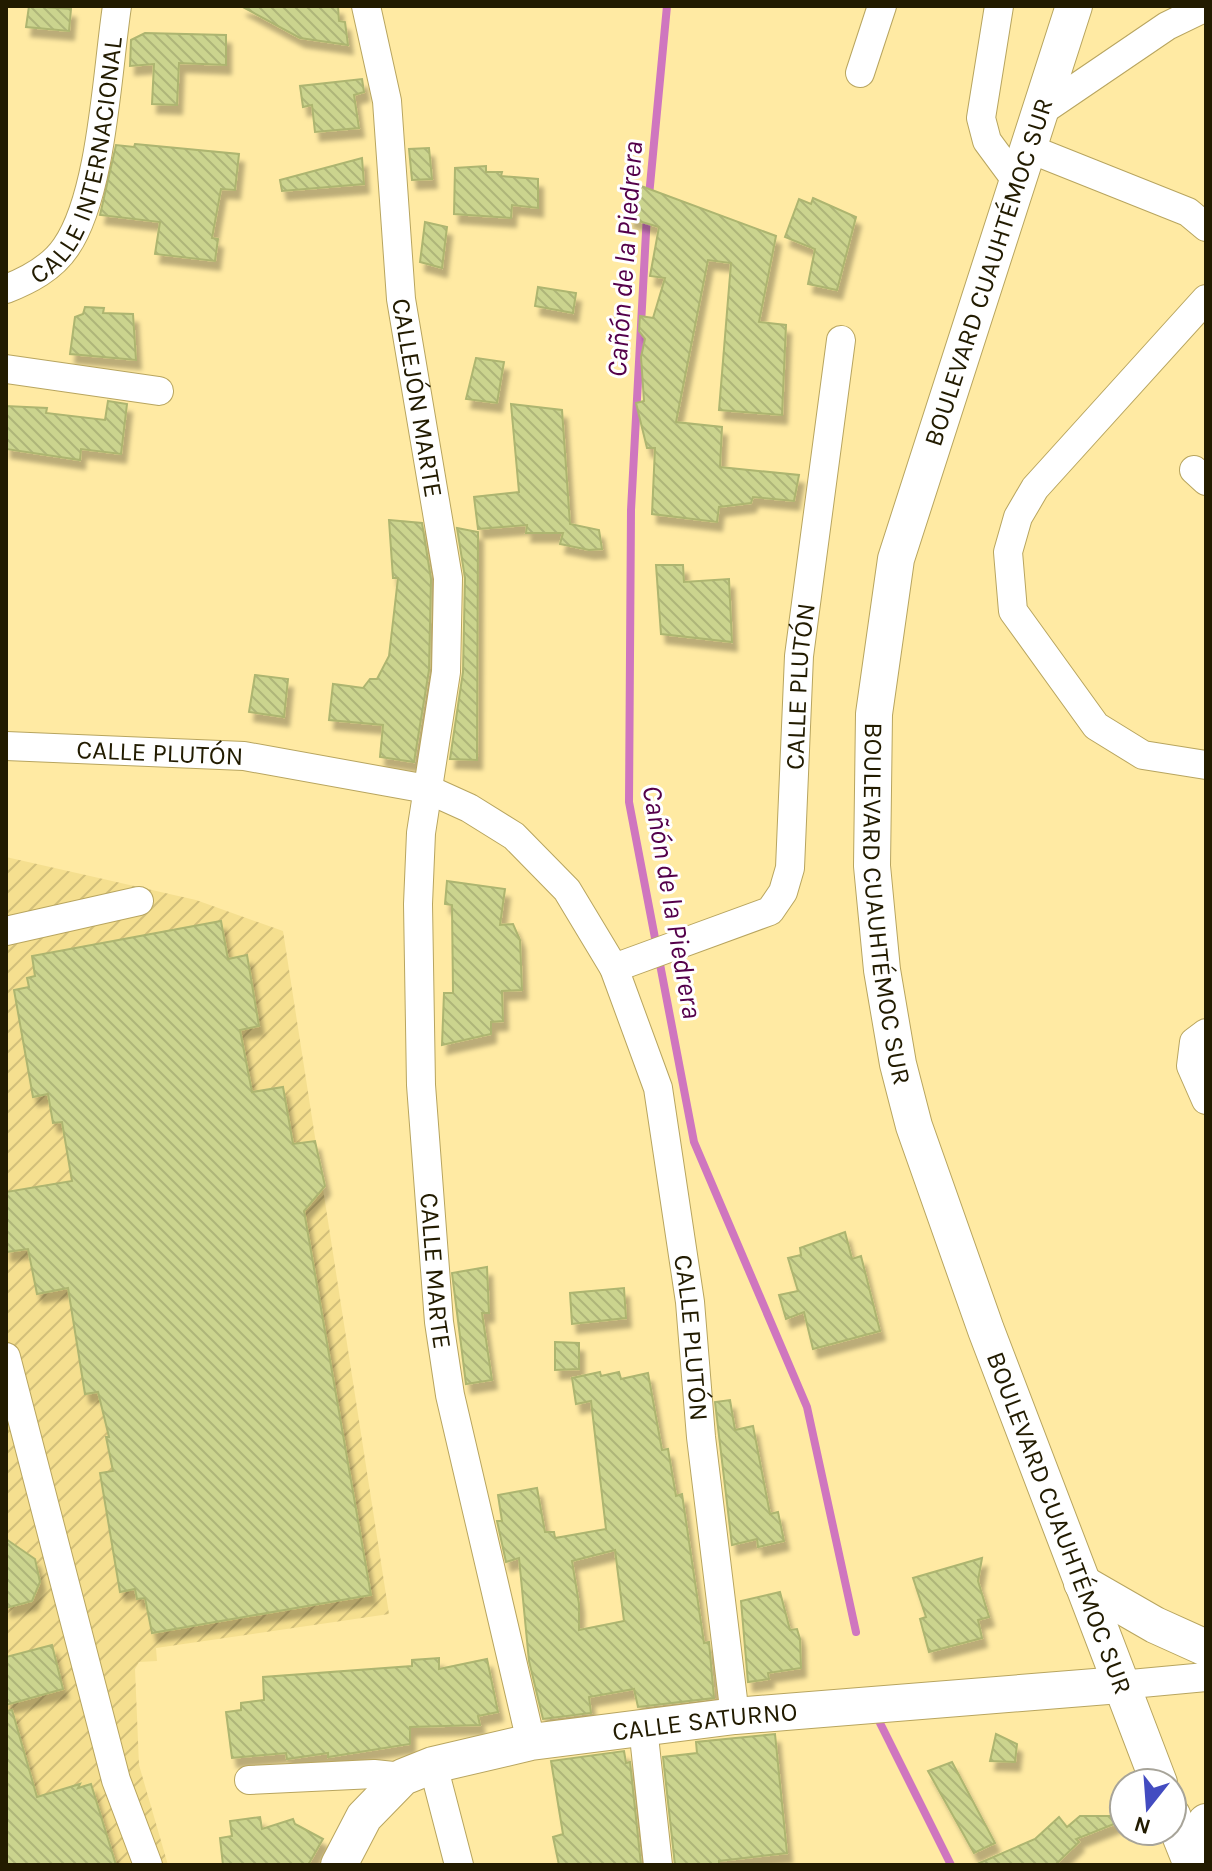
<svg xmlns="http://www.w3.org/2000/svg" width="1212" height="1871" font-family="Karla,sans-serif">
  <defs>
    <pattern id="industrial-furrows" width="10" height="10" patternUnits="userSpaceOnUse" patternTransform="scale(2)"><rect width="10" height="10" fill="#f5df8f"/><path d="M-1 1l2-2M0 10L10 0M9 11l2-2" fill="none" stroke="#d2bf7a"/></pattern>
    <pattern id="building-back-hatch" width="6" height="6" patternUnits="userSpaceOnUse" patternTransform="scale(2)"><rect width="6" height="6" fill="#cbd48e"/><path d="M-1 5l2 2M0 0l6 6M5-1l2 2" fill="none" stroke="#aeb579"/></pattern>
    <filter id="shadow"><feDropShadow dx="5" dy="9" stdDeviation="2" flood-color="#0004"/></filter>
  </defs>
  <rect width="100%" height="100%" fill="#ffeaa3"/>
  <path fill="url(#industrial-furrows)" d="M6,857L196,900L283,931L389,1614L156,1648L157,1661L139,1662L135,1669L139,1765L168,1865H6Z"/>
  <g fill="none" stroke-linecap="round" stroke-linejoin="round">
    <g stroke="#cf76bf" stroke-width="8">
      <path d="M649,196L667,6"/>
      <path d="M647,214L631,510L629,802L694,1142L807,1407L856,1632"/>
      <path d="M875,1713L951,1865"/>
    </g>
  </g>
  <g fill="url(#building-back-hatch)" stroke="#adb570" stroke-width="2" fill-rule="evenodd" filter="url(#shadow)">
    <path d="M29,6L71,9L69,31L26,27Z"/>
    <path d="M241,6H338L339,21L345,22L348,45L300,38Z"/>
    <path d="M145,33L226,35V65L179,63L177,105L152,104L154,64L130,66L131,40Z"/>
    <path d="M362,79L364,92L354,95L359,128L315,132L312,105L303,107L300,86Z"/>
    <path d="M135,144L239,154L235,190L221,189L212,238L218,239L215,261L155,254L160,222L100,215L116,145L134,147Z"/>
    <path d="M429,148L432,179L412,180L409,149Z"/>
    <path d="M362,158L364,184L282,191L280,180Z"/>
    <path d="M486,166V172H502L501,176L538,179V208L512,205L511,218L454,214L455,168Z"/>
    <path d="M641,186L776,236L759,322L786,325L782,415L719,410L731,263L708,260L676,422L722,427L720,467L799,475L794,501L753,497L751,503L719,507L717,522L652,514L655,448H647L636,403L644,401L641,357L645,339L639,331L640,316L653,318L665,278L650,276L659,227L628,218Z"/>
    <path d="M813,198L856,217L837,290L808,284L815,249L785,237L799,199L811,204Z"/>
    <path d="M425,222L447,227L442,268L420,262Z"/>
    <path d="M538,287L576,293L573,313L535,306Z"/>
    <path d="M85,307L104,308L103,313L133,314L136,360L70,354L75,317L83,314Z"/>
    <path d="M476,358L504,362L497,403L466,399Z"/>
    <path d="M108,401L127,404L121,454L81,449L80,460L6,449V406L47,408L46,413L105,420Z"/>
    <path d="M511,404L562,410L570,524L599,530L602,549L589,550L560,544L563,533H526L527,525L478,529L474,497L519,492Z"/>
    <path d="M389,520L422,523L431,579L429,670L414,762L380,757L383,725L329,720L333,684L363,688L370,679H377L389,656L398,578H393Z"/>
    <path d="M457,528L478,532L477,760L450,759L463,672L465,578Z"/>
    <path d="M656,565H683L684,582L729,579L732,642L661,634Z"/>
    <path d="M255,675L288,679L284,717L249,712Z"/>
    <path d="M447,881L505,889L500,925L513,924L520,940L522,990L502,991L503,1021L491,1022V1034L442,1045L444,993H453L452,905L445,904Z"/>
    <path d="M221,921L228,959L247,955L259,1026L240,1030L252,1092L283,1087L293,1144L315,1141L325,1186L304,1211L371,1595L152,1633L145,1598L137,1599L135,1589L120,1592L100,1473L113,1471L106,1437H109L98,1392L85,1394L68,1288L37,1294L28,1249L6,1252V1192L72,1181L62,1122L53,1123L48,1094L33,1097L14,990L29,987L27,978L35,976L32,956Z"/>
    <path d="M845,1232L852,1259L861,1256L880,1331L813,1349L804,1312L786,1319L779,1295L798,1291L788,1258L801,1255L800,1248Z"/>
    <path d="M487,1267L489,1313H482L492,1380L466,1384L452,1273Z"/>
    <path d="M624,1288L626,1318L572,1324L570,1293Z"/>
    <path d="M555,1342L579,1343V1369L555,1370Z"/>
    <path d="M600,1372L601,1376L619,1372L621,1379L648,1373L662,1450L668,1449L676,1496L682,1494L704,1643L709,1642L714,1698L638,1707L634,1689L589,1697L591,1713L543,1719L529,1661L519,1558L506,1562L497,1521H502L498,1495L537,1488L545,1532H554L555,1538L606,1529L591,1401L576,1404L572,1378ZM615,1550L624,1621L579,1630V1604L572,1561Z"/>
    <path d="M730,1400L735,1430L753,1426L770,1514L778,1512L784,1541L758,1547L757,1539L732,1545L715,1402Z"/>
    <path d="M6,1539L35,1559L40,1582L32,1601L6,1608Z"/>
    <path d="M982,1558L978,1581L989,1617L978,1620L982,1638L929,1652L920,1619L926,1617L913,1578Z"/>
    <path d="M780,1592L790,1630L797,1629L800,1639L801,1668L768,1673L769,1679L748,1682L741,1601Z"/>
    <path d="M52,1645L63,1689L6,1705V1657Z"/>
    <path d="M439,1658V1669L487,1659L498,1712L478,1716L480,1725L410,1727V1744L328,1757V1753L287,1759L286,1753L232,1758L226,1712L241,1710V1703L264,1700L263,1677L412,1666V1660Z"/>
    <path d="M12,1710L37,1797L80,1784L78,1788L91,1784L116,1865H6V1711Z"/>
    <path d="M775,1734L787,1853L719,1861V1865H675L663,1757L697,1753L696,1742Z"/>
    <path d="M996,1734L1017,1744L1015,1762L990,1761Z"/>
    <path d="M624,1751L626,1763L630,1762L641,1865H559L553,1837L563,1834L551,1761Z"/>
    <path d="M952,1762L995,1843L974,1853L928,1771Z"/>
    <path d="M1080,1816H1124V1820L1076,1839L1079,1842L1055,1865H975L1035,1839L1059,1817L1067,1827Z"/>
    <path d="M260,1817L262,1829L293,1819L295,1824L323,1839L308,1865H223L220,1838L232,1836L230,1821Z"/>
  </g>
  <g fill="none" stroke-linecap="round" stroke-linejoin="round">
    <defs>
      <g id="minor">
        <path id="s1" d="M366,6L387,101L401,299L448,578L446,672L421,833L418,904L421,1085L439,1322L450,1395L531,1742"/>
        <path d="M999,6L981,118L987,141L1018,183"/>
        <path d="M860,73L882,6"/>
        <path d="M1042,111L1167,26L1206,7"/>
        <path d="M1030,149L1188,212L1206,227"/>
        <path id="s2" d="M6,289C29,280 52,268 66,247C102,195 107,72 117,6"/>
        <path d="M1206,299L1035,488L1018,517L1008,552L1013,611L1096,726L1143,755L1206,765"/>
        <path d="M6,369L159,391"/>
        <path d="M1194,470L1206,481"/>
        <path id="s3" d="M6,746L244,756L427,789L469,808L514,836L567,890L614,968L658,1088L690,1302L701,1437L735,1716"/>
        <path d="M6,931L139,901"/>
        <path id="s4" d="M614,968L770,911L783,892L790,868L799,656L841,340"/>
        <path d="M1206,1033L1194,1042L1191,1066L1206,1100"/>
        <path d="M6,1357L116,1780L148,1865"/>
        <path d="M1120,1685L1206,1677"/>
        <path d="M643,1727L658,1865"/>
        <path d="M433,1765L459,1865"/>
        <path d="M249,1780L374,1774L403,1777"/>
      </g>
      <g id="major">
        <path id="s5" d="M1074,6L896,559L874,714L872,866L882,970L898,1064L914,1126L986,1330L1159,1783"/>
        <path d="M1082,1583L1155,1625L1206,1648"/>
        <path d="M1172,1815L1192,1865"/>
        <path id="s6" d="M339,1865L364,1817L403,1777L433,1765L531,1742L735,1716L1120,1685"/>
        <path d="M1193,1865L1206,1822"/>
      </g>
    </defs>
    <use href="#minor" stroke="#b8a55f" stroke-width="30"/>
    <use href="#major" stroke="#b8a55f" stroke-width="38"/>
    <use href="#minor" stroke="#fff" stroke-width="28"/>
    <use href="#major" stroke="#fff" stroke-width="36"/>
  </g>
  <g text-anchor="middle" stroke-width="6" stroke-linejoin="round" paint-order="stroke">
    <g font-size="26" fill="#221b00" stroke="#fff">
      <text dy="9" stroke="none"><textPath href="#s2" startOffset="160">CALLE INTERNACIONAL</textPath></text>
      <text transform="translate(988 272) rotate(-72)" y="9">BOULEVARD CUAUHTÉMOC SUR</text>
      <text dy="9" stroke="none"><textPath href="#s1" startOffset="396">CALLEJÓN MARTE</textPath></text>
      <text dy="9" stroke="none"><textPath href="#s4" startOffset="396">CALLE PLUTÓN</textPath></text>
      <text dy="9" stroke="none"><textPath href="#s3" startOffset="154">CALLE PLUTÓN</textPath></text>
      <text dy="9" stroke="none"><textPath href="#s5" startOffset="928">BOULEVARD CUAUHTÉMOC SUR</textPath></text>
      <text dy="9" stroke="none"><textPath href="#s1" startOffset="1274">CALLE MARTE</textPath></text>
      <text dy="9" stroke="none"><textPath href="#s3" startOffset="1070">CALLE PLUTÓN</textPath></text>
      <text dy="9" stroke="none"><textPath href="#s5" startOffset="1576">BOULEVARD CUAUHTÉMOC SUR</textPath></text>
      <text dy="9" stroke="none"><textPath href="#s6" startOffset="418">CALLE SATURNO</textPath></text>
    </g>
    <g font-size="28" font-style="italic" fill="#54004a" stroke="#fff">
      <text transform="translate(624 259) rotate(-86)" y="10">Cañón de la Piedrera</text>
      <text transform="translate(673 902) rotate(80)" y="10">Cañón de la Piedrera</text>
    </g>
  </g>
  <rect width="1212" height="1871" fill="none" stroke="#221b00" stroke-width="16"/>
  <g transform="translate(1148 1807) rotate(197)"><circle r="38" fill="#ffffff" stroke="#a7a499" stroke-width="2"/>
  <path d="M0-6L14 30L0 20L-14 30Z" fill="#434cc1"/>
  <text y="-12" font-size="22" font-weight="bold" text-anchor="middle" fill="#221b00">N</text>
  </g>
</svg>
